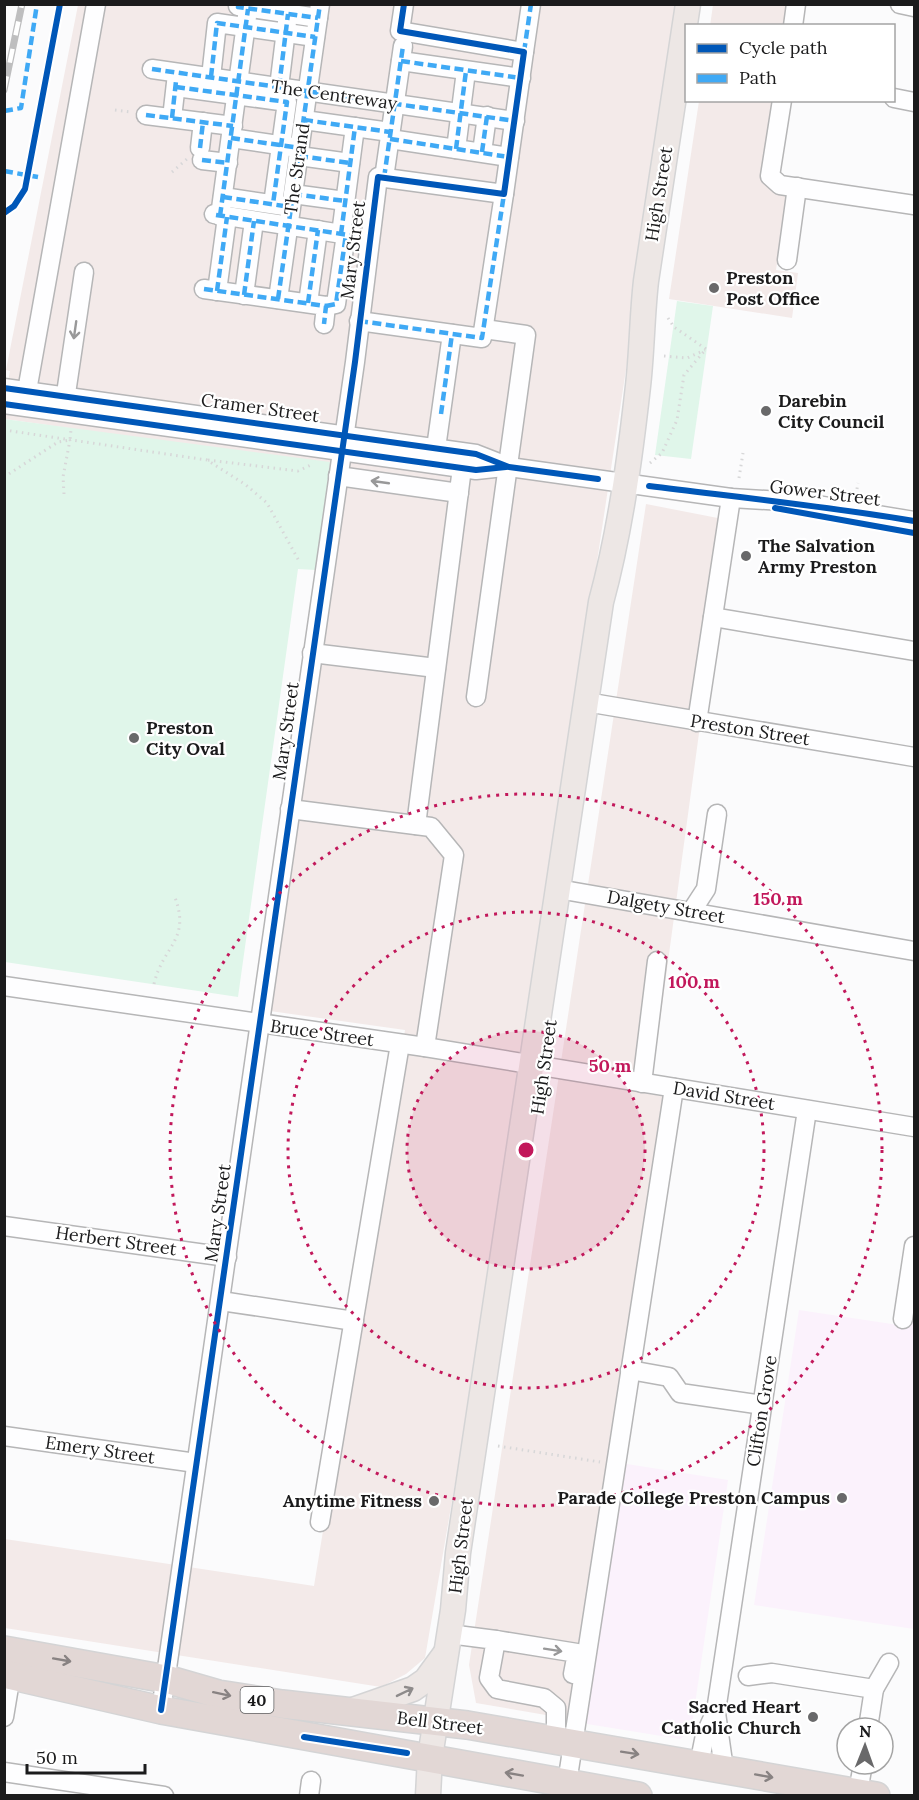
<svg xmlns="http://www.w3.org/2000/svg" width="919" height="1800" font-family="Lora,serif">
  <rect width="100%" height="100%" fill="#fbfbfc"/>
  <g fill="#f3eae9">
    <path d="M78,5H681L478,1350L425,1658L406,1674L381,1687L5,1628V1539L314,1586L405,1030L270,1011L348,468L5,419V397L10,371L6,370Z"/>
    <path d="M713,5H804L801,25L710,26Z"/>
    <path d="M699,101H780L768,175L787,194L776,270L798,273L792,318L669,299Z"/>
    <path d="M646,504L728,520L650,1094L666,1097L569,1719L476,1703L469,1665Z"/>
  </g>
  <g fill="#fbf2fc">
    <path d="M914,1276V1629L754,1605L799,1310L905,1326Z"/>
    <path d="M627,1464L728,1480L691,1731L680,1739L581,1723L621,1469Z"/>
  </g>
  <g fill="#e0f6ea">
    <path d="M677,301L713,306L691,459L655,455Z"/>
    <path d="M4,419L330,462L316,570L298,569L238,997L5,962Z"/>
  </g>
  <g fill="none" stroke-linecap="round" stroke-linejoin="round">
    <defs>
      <g id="minor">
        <path d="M900,4L914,7"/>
        <path d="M238,6L318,18"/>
        <path d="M793,26L796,4"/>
        <path d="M524,52L531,4"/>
        <path d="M401,61L521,78"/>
        <path d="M152,69L515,121"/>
        <path d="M211,77L217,23L315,37"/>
        <path d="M176,87L287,102L273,204"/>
        <path d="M279,87L287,22"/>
        <path d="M894,98L914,102"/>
        <path d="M782,100L770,176L780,185L914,205"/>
        <path d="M146,115L233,126"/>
        <path d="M172,118L177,74"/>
        <path d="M304,120L390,132"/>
        <path d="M231,138L292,147"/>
        <path d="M390,139L509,157"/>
        <path d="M200,148L203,122"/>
        <path d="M456,149L466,71"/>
        <path d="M482,152L487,116"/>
        <path d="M299,156L350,163"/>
        <path d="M202,160L228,163"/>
        <path d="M384,178L403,46"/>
        <path d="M293,194L345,201"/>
        <path d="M223,197L284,206"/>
        <path d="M214,214L355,236"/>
        <path d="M220,216L248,9"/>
        <path d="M341,234L355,127"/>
        <path d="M787,260L797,187"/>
        <path d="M204,289L326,306L324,324"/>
        <path d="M217,291L227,217"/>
        <path d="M244,295L254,221"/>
        <path d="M278,299L320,4"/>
        <path d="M308,303L318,230"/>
        <path d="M326,306L336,304L346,234"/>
        <path d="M359,321L482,338L504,194"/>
        <path d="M4,388L476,454L509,467L731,498L799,502L914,521"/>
        <path d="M25,402L96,4"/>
        <path d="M4,404L476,470L504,467"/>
        <path d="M64,407L84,272"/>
        <path d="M436,448L452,334"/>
        <path d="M338,476L459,493"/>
        <path d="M713,617L914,651"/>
        <path d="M312,653L436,668"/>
        <path d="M476,697L526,335L484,329"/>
        <path d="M586,702L914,757"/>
        <path d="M697,722L731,498"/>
        <path d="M290,809L431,827L454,855L425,1047"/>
        <path d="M416,825L462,468"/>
        <path d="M558,889L914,951"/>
        <path d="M691,912L706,889L717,814"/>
        <path d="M4,986L425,1047L914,1127"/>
        <path d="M642,1083L657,961"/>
        <path d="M4,1226L227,1257"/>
        <path d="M221,1301L354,1321"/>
        <path d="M903,1319L914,1246"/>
        <path d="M630,1370L669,1377L680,1393L763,1405"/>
        <path d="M4,1436L196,1463"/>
        <path d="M320,1522L400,1044"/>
        <path d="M449,1634L496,1640L489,1678L497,1689L544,1698L556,1708V1741"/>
        <path d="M496,1640L577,1653L573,1674"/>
        <path d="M748,1676L772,1673L874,1689L889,1663"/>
        <path d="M161,1710L355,362L378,177L504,194L524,52L400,31L404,4"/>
        <path d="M716,1713L724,1769"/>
        <path d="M4,1717L11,1675"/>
        <path d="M868,1728L874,1689"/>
        <path d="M699,1765L705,1735L716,1711L807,1110"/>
        <path d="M4,1772L164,1796"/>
        <path d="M567,1783L674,1088"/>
        <path d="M858,1792L863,1764"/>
        <path d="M309,1796L311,1781"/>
      </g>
      <g id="major">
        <path d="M350,1711L413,1689L426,1680L445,1654"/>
        <path d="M428,1796L430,1757L453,1610L458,1553L601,602C620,532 630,458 638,386C642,351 642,316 646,281L688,4"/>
      </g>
      <g id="highway">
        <path d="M4,1650L166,1679L218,1694L282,1704L467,1725L876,1796"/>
        <path d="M4,1674L161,1710L638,1796"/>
      </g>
    </defs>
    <use href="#minor" stroke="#b6b6b7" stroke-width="21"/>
    <use href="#major" stroke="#d4d4d5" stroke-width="27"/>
    <use href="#highway" stroke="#d4d4d5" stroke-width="30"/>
    <g stroke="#d7d7d8" stroke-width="3" stroke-dasharray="1.5 4.5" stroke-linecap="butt">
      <path d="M4,47H9"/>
      <path d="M115,110L130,112"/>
      <path d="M172,172L187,159"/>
      <path d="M668,318L674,327L706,349"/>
      <path d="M664,356L687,358L705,350"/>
      <path d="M4,430L207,460L246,485L267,503L299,561"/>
      <path d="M208,460L298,471L313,464"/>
      <path d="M650,463L662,453L677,420L684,375L706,349"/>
      <path d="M4,477L58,442L70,440L71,429"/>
      <path d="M739,478L743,453"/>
      <path d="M64,494L63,477L70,440"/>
      <path d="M856,495L858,483"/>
      <path d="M154,984C163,945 192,940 174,895"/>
      <path d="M498,1446L600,1462"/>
    </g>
    <use href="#minor" stroke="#fefeff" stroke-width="18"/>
    <use href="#major" stroke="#ede7e5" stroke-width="24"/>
    <use href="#highway" stroke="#e2d7d5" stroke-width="27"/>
    <defs>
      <path id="rail" d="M4,90L22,4"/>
    </defs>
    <use href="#rail" stroke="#bebebf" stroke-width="7"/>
    <use href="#rail" stroke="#fff" stroke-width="4.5" stroke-dasharray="14" stroke-linecap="butt"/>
    <g stroke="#3fa9f5" stroke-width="4.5" stroke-dasharray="9 4.5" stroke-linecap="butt">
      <path d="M239,4L238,7L318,18"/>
      <path d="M524,52L531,4"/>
      <path d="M401,61L521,78"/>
      <path d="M152,69L515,121"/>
      <path d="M211,77L217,23L315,37"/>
      <path d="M176,87L287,102L273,204"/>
      <path d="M279,87L288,14"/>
      <path d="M4,111L21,108L37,4"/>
      <path d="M146,115L233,126"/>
      <path d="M172,118L176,81"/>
      <path d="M304,120L390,132"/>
      <path d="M231,138L300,148"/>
      <path d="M390,139L509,157"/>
      <path d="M200,148L203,122"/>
      <path d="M456,149L466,71"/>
      <path d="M482,152L487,116"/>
      <path d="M299,156L350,163"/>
      <path d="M202,160L228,163"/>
      <path d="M4,171L38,177"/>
      <path d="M384,178L403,46"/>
      <path d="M293,194L345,201"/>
      <path d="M223,197L291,207"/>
      <path d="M216,215L355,236"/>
      <path d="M220,216L248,9"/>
      <path d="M341,234L355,127"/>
      <path d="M204,289L326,306L324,324"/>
      <path d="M217,291L227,217"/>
      <path d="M244,295L254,221"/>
      <path d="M278,299L320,4"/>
      <path d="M308,303L318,230"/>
      <path d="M326,306L336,304L346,234"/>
      <path d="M359,321L482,338L504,194"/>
      <path d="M441,414L452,334"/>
    </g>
    <defs>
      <g id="cycleway">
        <path d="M4,213L14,206L25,189L60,4"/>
        <path d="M4,388L476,454L509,467L598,479"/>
        <path d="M4,404L476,470L506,467"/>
        <path d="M649,486C737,497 826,506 914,521"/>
        <path d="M775,508L914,533"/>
        <path d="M161,1710L355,362L378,177L504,194L524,52L400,31L404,4"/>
        <path d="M304,1737L407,1753"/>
      </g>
    </defs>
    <use href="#cycleway" stroke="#fff" stroke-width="10"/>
    <use href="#cycleway" stroke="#0057b8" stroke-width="6"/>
  </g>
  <defs><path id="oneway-shaft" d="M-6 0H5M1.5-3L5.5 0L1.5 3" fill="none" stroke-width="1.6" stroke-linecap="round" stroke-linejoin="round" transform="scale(1.5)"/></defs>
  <g stroke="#989899">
    <use href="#oneway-shaft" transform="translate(75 330) rotate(98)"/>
    <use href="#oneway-shaft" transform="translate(380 482) rotate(-172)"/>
    <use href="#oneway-shaft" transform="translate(553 1650) rotate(9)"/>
  </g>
  <g stroke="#888282">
    <use href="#oneway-shaft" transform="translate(62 1660) rotate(10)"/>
    <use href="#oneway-shaft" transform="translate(222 1694) rotate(12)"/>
    <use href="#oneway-shaft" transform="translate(630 1753) rotate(9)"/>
    <use href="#oneway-shaft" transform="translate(514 1774) rotate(-170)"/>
    <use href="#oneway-shaft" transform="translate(764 1776) rotate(10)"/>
  </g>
  <use stroke="#8e8b8b" href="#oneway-shaft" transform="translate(405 1692) rotate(-26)"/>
  <circle cx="526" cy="1150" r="119" fill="#c2185b" fill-opacity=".12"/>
  <g fill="none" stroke="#c2185b" stroke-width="3" stroke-dasharray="3 6">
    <circle cx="526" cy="1150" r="119"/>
    <circle cx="526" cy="1150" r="238"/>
    <circle cx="526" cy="1150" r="356"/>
  </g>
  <g fill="#69696a" stroke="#fff" stroke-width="2">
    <circle cx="714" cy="288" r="6"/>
    <circle cx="766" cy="411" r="6"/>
    <circle cx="746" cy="556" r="6"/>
    <circle cx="134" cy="738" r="6"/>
    <circle cx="842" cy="1498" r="6"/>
    <circle cx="434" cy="1501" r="6"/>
    <circle cx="813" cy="1717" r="6"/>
  </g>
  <g text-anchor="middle" stroke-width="4.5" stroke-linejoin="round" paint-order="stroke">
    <rect fill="#fff" stroke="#5f5f60" stroke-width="1.5" x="240.5" y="1687" width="33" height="26" rx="4.5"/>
    <g font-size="16" font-weight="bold" fill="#1b1b1c">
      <text x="257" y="1706">40</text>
    </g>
    <g font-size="18" fill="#1b1b1c" stroke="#fff">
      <text transform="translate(334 95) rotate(8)" y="6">The Centreway</text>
      <text transform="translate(297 169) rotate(-82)" y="6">The Strand</text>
      <text transform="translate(659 194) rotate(-81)" y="6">High Street</text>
      <text transform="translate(353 250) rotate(-83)" y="6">Mary Street</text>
      <text transform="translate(260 408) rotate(8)" y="6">Cramer Street</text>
      <text transform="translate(825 493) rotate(7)" y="6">Gower Street</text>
      <text transform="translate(750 730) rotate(9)" y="6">Preston Street</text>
      <text transform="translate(286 731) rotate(-82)" y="6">Mary Street</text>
      <text transform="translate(666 907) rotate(10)" y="6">Dalgety Street</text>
      <text transform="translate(322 1033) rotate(8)" y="6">Bruce Street</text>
      <text transform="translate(544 1067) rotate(-82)" y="6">High Street</text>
      <text transform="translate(724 1096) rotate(9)" y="6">David Street</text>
      <text transform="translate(218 1213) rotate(-82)" y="6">Mary Street</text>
      <text transform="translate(116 1241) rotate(8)" y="6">Herbert Street</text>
      <text transform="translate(762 1411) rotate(-81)" y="6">Clifton Grove</text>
      <text transform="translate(100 1450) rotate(8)" y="6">Emery Street</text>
      <text transform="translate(461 1546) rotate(-83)" y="6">High Street</text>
      <text transform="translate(440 1723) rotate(7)" y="6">Bell Street</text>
    </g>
    <g font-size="18" font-weight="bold" fill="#1b1b1c" stroke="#fff" text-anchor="start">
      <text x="726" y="284">Preston<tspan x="726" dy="21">Post Office</tspan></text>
      <text x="778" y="407">Darebin<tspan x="778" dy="21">City Council</tspan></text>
      <text x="758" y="552">The Salvation<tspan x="758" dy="21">Army Preston</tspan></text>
      <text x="146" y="734">Preston<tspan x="146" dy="21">City Oval</tspan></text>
      <text x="830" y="1504" text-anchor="end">Parade College Preston Campus</text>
      <text x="422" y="1507" text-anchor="end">Anytime Fitness</text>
      <text x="801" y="1713" text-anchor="end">Sacred Heart<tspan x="801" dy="21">Catholic Church</tspan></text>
    </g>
  </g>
  <circle cx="526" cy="1150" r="9" fill="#c2185b" stroke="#fff" stroke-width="3"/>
  <g font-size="18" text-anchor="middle" font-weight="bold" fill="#c2185b" stroke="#fff" stroke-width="4.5" stroke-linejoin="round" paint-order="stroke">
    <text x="778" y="905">150 m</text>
    <text x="694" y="988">100 m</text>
    <text x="610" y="1072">50 m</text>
  </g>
  <rect width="919" height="1800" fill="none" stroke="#1b1b1c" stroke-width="12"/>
  <rect x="685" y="24" width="210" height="78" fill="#ffffff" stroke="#a4a4a4" stroke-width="1.5"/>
  <rect x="697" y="44" width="30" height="9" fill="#0057b8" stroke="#a4a4a4" stroke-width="1.5"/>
  <text x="739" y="54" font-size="18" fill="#1b1b1c">Cycle path</text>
  <rect x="697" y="74" width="30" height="9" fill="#3fa9f5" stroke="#a4a4a4" stroke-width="1.5"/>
  <text x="739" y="84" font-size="18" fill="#1b1b1c">Path</text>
  <g transform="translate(865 1746) rotate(1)"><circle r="28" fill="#ffffff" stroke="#a4a4a4" stroke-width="1.5"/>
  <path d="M0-4.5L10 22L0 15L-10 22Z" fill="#69696a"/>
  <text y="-9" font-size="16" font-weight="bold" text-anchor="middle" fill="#1b1b1c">N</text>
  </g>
  <path d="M27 1764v9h118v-9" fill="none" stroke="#1b1b1c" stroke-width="3"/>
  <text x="36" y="1764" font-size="18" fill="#1b1b1c" stroke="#ffffff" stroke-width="4.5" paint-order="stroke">50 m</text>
</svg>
